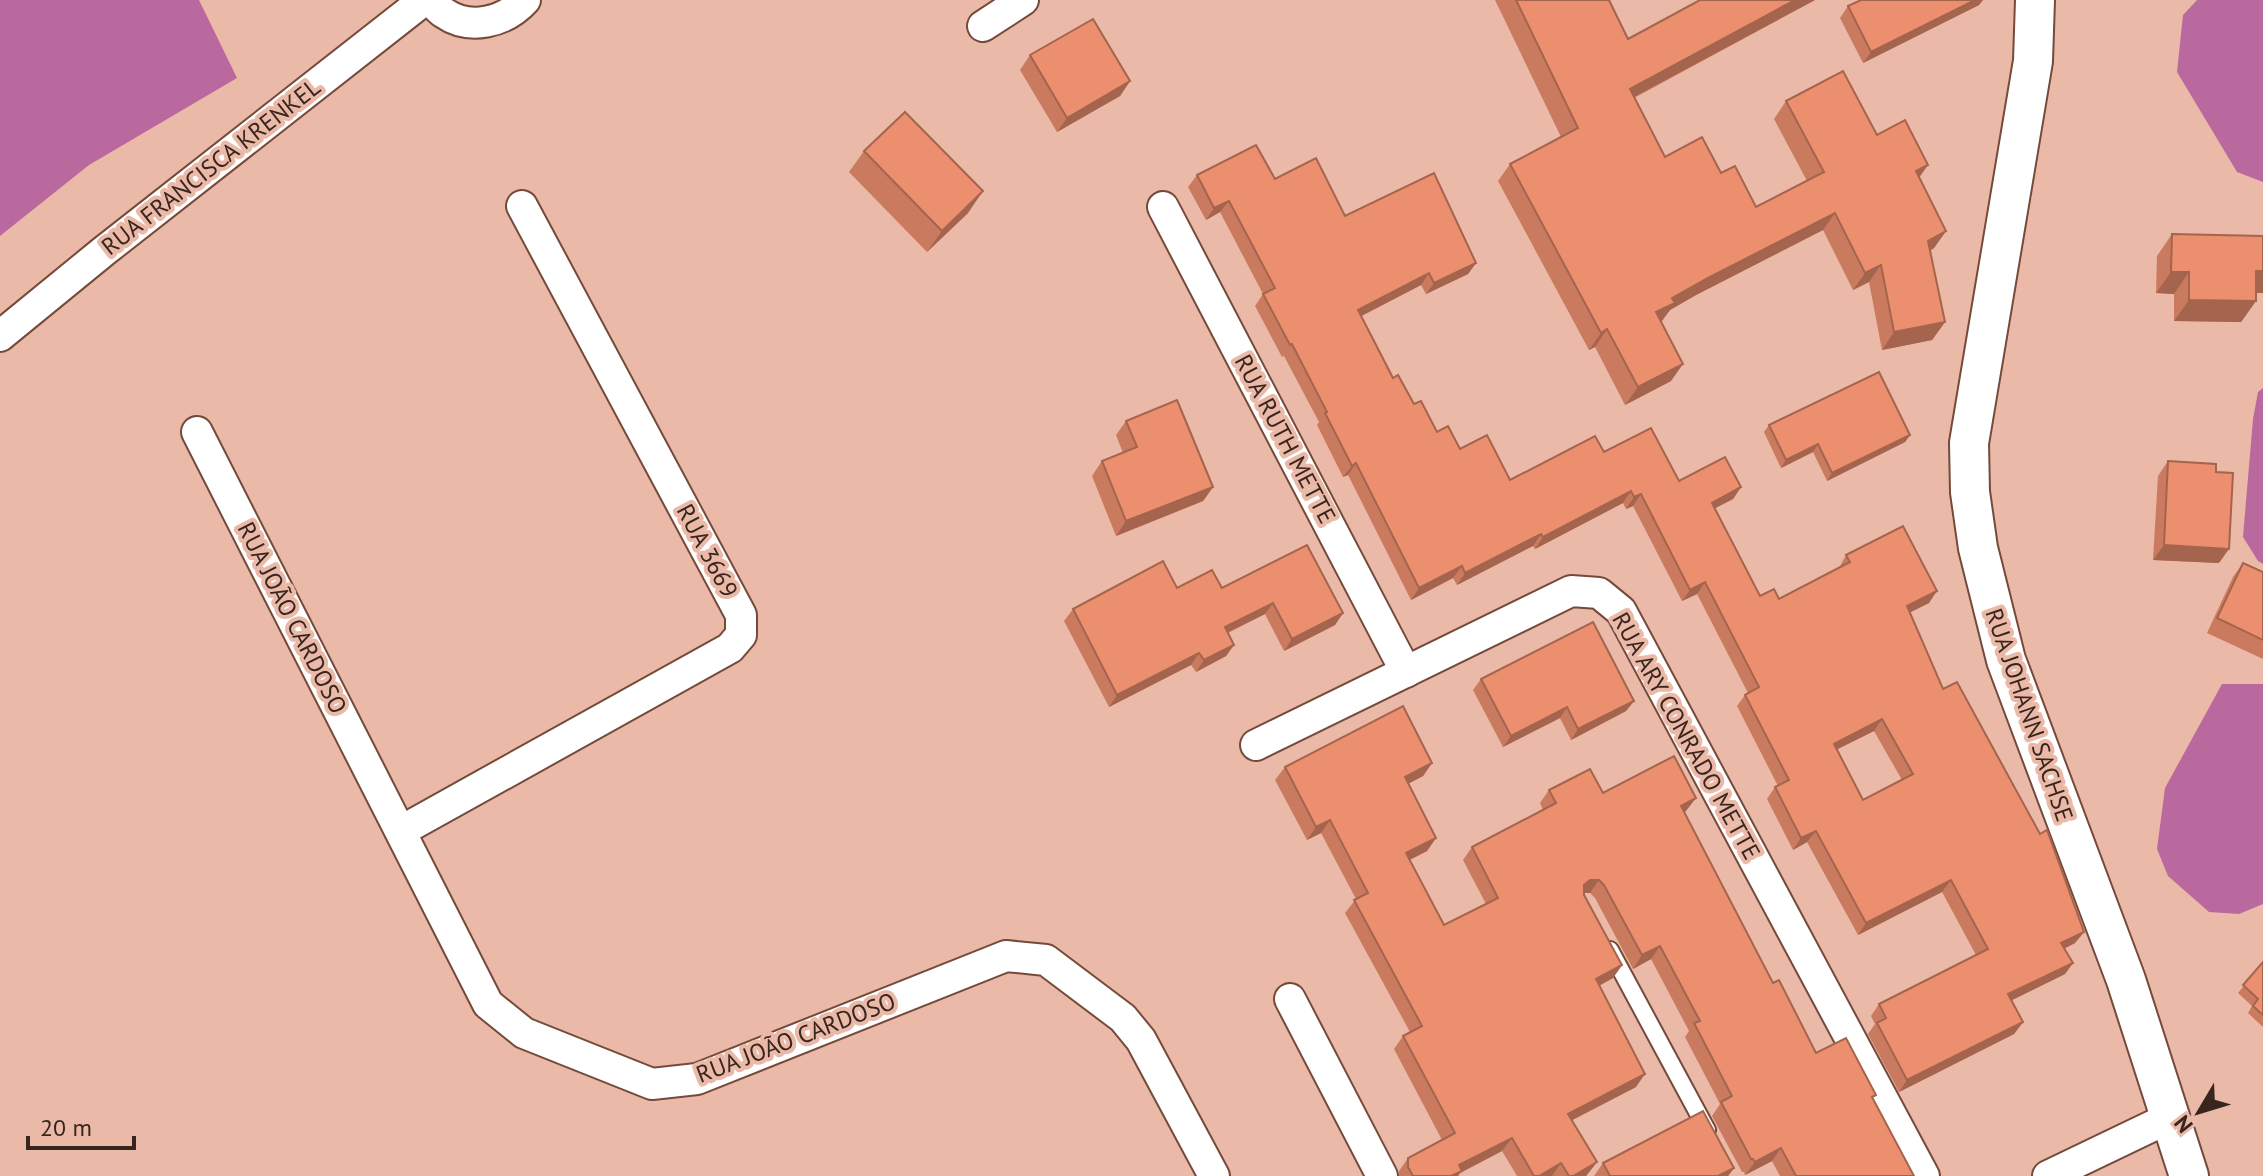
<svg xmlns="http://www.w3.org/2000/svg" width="2263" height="1176" font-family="'PT Sans',sans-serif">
  <rect width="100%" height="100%" fill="#ebb9a7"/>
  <g fill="#b9699e">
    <path d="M0,0H199L237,78L89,165L0,236Z"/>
    <path d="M2197,0H2263V182L2237,172L2177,72L2183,15Z"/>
    <path d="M2263,388V564L2258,561L2243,537L2253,419L2258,392Z"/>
    <path d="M2222,684H2263V904L2239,914L2209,912L2168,876L2157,849L2165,788Z"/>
  </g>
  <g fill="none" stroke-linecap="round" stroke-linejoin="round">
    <defs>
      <path id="service" d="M1610,950L1707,1130"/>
      <g id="minor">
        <path d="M430,0C435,4 439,10 444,13C470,31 505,22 525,0"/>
        <path d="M983,26L1023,0"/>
        <path d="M1163,207L1406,672"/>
        <path d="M0,336L104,251L424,0"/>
        <path d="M197,432L488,1004L524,1033L652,1084L697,1079L1006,956L1046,960L1123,1018L1141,1040L1214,1176"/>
        <path d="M1256,745L1571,591L1599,593L1621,611L1924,1176"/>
        <path d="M401,831L730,648L741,635V615L522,206"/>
        <path d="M1290,999L1382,1176"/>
        <path d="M2048,1176L2171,1117"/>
      </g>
      <path id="tertiary" d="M2035,0L2033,61L1969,443L1970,492L1978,548L2006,660L2126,980L2189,1176"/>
    </defs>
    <use href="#service" stroke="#744a3b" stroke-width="20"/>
    <use href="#minor" stroke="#744a3b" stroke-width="34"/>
    <use href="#tertiary" stroke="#744a3b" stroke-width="42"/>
    <use href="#service" stroke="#fff" stroke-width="16"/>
    <use href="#minor" stroke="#fff" stroke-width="30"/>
    <use href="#tertiary" stroke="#fff" stroke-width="38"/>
  </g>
  <g fill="#ca7b5f" fill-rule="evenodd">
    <path d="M1495,0H1609L1628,39L1700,0H1815L1634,98L1665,157L1721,173L1756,207L1807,181L1774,119L1786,101L1877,135L1919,178L1946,231L1934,248L1930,251L1945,322L1932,340L1882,350L1869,282L1853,290L1823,230L1696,295L1670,310L1661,321L1671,381L1625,405L1595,347L1589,350L1498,181L1510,164L1561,137Z"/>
    <path d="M1861,0H1983L1979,5L1863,63L1840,18L1848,6Z"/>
    <path d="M1030,55L1130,81L1120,96L1057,132L1020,70Z"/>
    <path d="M864,151L968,213L927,252L849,172Z"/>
    <path d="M1197,175L1275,179L1345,216L1476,263L1468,274L1426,294L1421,285L1361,316L1393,378L1437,432L1460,449L1510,480L1604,452L1679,481L1741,487L1733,499L1715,508L1760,596L1779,599L1839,568L1846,555L1929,603L1910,612L1943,689L2084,932L2075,943L2064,949L2073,963L2065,974L2012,1000L2023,1022L2014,1034L1899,1092L1868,1034L1875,1024L1871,1016L1879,1004L1976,955L1942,892L1858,935L1807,842L1793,850L1767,799L1775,787L1778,786L1737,706L1745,695L1748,693L1697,594L1682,601L1633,506L1626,509L1623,503L1535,549L1533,546L1457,585L1453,578L1411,600L1348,475L1343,477L1317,425L1319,422L1284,356L1282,357L1255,306L1263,294L1220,212L1206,220L1188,187ZM1874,731L1902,780L1863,800L1837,749Z"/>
    <path d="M2172,234L2263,293H2256V301L2241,322L2174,321V294L2156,293L2157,256Z"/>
    <path d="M1126,421L1213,487L1203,501L1116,536L1092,476L1102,461L1123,453L1116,435Z"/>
    <path d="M1769,425L1910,435L1905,442L1827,481L1813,452L1781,468L1764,432Z"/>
    <path d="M2168,461L2219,563L2153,560L2158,476Z"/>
    <path d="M2243,563L2263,572V659L2207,633L2233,577Z"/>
    <path d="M1177,588H1222L1343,613L1335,625L1284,651L1265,614L1228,633L1234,645L1226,656L1196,672L1191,665L1109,707L1064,621L1073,609Z"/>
    <path d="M1481,679L1634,701L1626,711L1571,740L1560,718L1503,747L1473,690Z"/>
    <path d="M1432,763L1423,776L1408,784L1436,838L1427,851L1410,860L1444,925L1486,904L1463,860L1472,847L1543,810L1540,803L1549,790L1603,793L1686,811L1684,812L1773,983L1816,1053L1873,1099L1914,1176H1780L1772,1161L1745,1175L1744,1172H1742L1712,1116L1720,1104L1685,1037L1689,1031L1651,959L1633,969L1595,898L1590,893H1584L1622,965L1613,978L1599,986L1636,1087L1572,1120L1597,1162L1586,1176H1517L1502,1151L1460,1173L1458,1176H1399V1171L1408,1158L1442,1140L1394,1049L1403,1036L1410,1032L1345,913L1356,899L1321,833L1307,840L1275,780L1285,767Z"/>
    <path d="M2263,962V1027L2248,1013L2252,1006L2238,993Z"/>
    <path d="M1603,1163L1734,1168L1728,1176H1594Z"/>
  </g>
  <g fill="#a4644d">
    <path d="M1795,0H1815L1617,106L1630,89Z"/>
    <path d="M1975,0H1983L1979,5L1863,63L1871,52Z"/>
    <path d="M1130,81L1120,96L1057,132L1067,118Z"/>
    <path d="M1928,165L1916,182V171Z"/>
    <path d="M983,191L968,213L927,252L942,231Z"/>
    <path d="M1229,201L1220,212L1206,220L1214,208Z"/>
    <path d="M1835,213L1823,230L1696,295L1670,310L1662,321L1644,330L1656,312L1672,298L1708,278Z"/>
    <path d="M1946,231L1934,248L1916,258L1928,241Z"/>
    <path d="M1476,263L1468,274L1426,294L1434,283Z"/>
    <path d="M1881,265L1869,282L1853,290L1865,273Z"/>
    <path d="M2256,271H2263V293H2241Z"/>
    <path d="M2171,272H2189L2174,294L2156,293Z"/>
    <path d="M1429,273L1421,285L1350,322L1358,310Z"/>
    <path d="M2189,300L2256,301L2241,322L2174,321Z"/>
    <path d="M1945,322L1932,340L1882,350L1894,332Z"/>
    <path d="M1607,329L1595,347L1589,350L1601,333Z"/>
    <path d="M1683,364L1671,381L1625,405L1638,387Z"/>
    <path d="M1910,435L1905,442L1827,481L1832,473Z"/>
    <path d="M1818,444L1813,452L1781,468L1786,460Z"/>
    <path d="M1356,463L1348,475L1343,477L1352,466Z"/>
    <path d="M1213,487L1203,501L1116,536L1126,521Z"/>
    <path d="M1741,487L1733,499L1704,514L1712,503Z"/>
    <path d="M1631,491L1623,503L1535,549L1543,537Z"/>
    <path d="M1641,494L1633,506L1626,509L1634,497Z"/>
    <path d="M1541,534L1533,546L1457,585L1465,573Z"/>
    <path d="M2164,545L2229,549L2219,563L2153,560Z"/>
    <path d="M1462,566L1453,578L1411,600L1419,588Z"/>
    <path d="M1705,582L1697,594L1682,601L1690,590Z"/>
    <path d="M1937,591L1929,603L1899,618L1907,606Z"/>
    <path d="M1273,603L1265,614L1216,638L1225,627Z"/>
    <path d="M1343,613L1335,625L1284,651L1292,639Z"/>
    <path d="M1234,645L1226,656L1196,672L1204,660Z"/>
    <path d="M1199,653L1191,665L1109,707L1117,695Z"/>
    <path d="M1634,701L1626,711L1571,740L1578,729Z"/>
    <path d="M1567,707L1560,718L1503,747L1511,736Z"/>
    <path d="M1882,719L1874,731L1826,755L1834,744Z"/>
    <path d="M1432,763L1423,776L1396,790L1405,777Z"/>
    <path d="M1696,798L1686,811L1672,819L1681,806Z"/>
    <path d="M1330,820L1321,833L1307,840L1316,827Z"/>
    <path d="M1816,831L1807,842L1793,850L1801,838Z"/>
    <path d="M1436,838L1427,851L1397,866L1406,853Z"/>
    <path d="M1590,880H1599L1590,893H1581L1584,885Z"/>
    <path d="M1951,880L1942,892L1858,935L1866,923Z"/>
    <path d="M2084,932L2075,943L2053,954L2061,943Z"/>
    <path d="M1660,946L1651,959L1633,969L1642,955Z"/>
    <path d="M2073,963L2065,974L2000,1006L2008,994Z"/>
    <path d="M1622,965L1613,978L1587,992L1596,979Z"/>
    <path d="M2023,1022L2014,1034L1899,1092L1907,1080Z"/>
    <path d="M1645,1074L1636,1087L1559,1127L1568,1114Z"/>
    <path d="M1512,1138L1502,1151L1460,1173L1458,1176H1451L1459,1165Z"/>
    <path d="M1781,1148L1772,1161L1745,1175L1755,1162Z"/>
    <path d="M1597,1162L1586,1176H1573Z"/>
    <path d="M1561,1163L1552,1176H1539Z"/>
    <path d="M1734,1168L1728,1176H1718Z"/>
  </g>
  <g fill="#eb8f6e" stroke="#a4644d" stroke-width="2" fill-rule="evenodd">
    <path d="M1516,0H1609L1628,39L1700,0H1795L1630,89L1665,157L1702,137L1721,173L1735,166L1756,207L1824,172L1786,101L1843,71L1877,135L1905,120L1928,165L1916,171L1946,231L1928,241L1945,322L1894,332L1881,265L1865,273L1835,213L1708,278L1672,298L1675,303L1656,312L1683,364L1638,387L1607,329L1601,333L1510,164L1578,128Z"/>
    <path d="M1861,0H1975L1871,52L1848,6Z"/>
    <path d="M1093,19L1130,81L1067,118L1030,55Z"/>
    <path d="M905,112L983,191L942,231L864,151Z"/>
    <path d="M1256,145L1275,179L1316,158L1345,216L1434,173L1476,263L1434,283L1429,273L1358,310L1393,378L1398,375L1414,404L1421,401L1437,432L1448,426L1460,449L1487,435L1510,480L1595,436L1604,452L1651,428L1679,481L1725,457L1741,487L1712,503L1760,596L1774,589L1779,599L1850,562L1846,555L1903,526L1937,591L1907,606L1943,689L1957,682L2040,834L2047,830L2084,932L2061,943L2073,963L2008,994L2023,1022L1907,1080L1877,1023L1886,1018L1879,1004L1988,949L1951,880L1866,923L1816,831L1801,838L1775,787L1789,780L1745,695L1759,687L1705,582L1690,590L1641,494L1634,497L1631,491L1543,537L1541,534L1465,573L1462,566L1419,588L1356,463L1352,466L1325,413L1327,412L1292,344L1290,345L1263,294L1275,288L1229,201L1214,208L1197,175ZM1882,719L1913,774L1863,800L1834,744Z"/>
    <path d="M2172,234L2263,236V271H2256V301L2189,300V272H2171Z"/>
    <path d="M1879,372L1910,435L1832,473L1818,444L1786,460L1769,425Z"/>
    <path d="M1177,400L1213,487L1126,521L1102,461L1137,447L1126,421Z"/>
    <path d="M2168,461L2216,464V472L2233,473L2229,549L2164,545Z"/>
    <path d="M1307,545L1343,613L1292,639L1273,603L1225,627L1234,645L1204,660L1199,653L1117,695L1073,609L1163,561L1177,588L1212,570L1222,588Z"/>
    <path d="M2243,563L2263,572V640L2217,618Z"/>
    <path d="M1593,622L1634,701L1578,729L1567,707L1511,736L1481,679Z"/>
    <path d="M1403,706L1432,763L1405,777L1436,838L1406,853L1444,925L1498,898L1472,847L1556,803L1549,790L1590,769L1603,793L1674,756L1696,798L1681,806L1773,983L1779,980L1816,1053L1846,1038L1876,1095L1872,1097L1914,1176H1796L1781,1148L1755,1162L1753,1159H1751L1721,1102L1732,1096L1694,1023L1700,1021L1660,946L1642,955L1604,885L1599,880H1590L1584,885V895L1622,965L1596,979L1645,1074L1568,1114L1597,1162L1573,1176H1569L1561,1163L1539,1176H1534L1512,1138L1459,1165L1462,1171L1451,1176H1413L1408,1167V1158L1455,1133L1403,1036L1422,1026L1354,900L1368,893L1330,820L1316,827L1285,767Z"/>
    <path d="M2263,962V1015L2253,1006L2258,999L2243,985Z"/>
    <path d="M1703,1111L1734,1168L1718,1176H1610L1603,1163Z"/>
  </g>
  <g text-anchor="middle" stroke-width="8" stroke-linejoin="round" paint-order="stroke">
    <g font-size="24" fill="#38251e" stroke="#ebb9a7">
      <text transform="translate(211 167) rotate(-38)" y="8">RUA FRANCISCA KRENKEL</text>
      <text transform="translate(1285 439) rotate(62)" y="8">RUA RUTH METTE</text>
      <text transform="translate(707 551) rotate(62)" y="8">RUA 3669</text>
      <text transform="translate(292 618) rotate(63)" y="8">RUA JOÃO CARDOSO</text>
      <text transform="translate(2029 715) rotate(71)" y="8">RUA JOHANN SACHSE</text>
      <text transform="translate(1686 736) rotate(61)" y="8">RUA ARY CONRADO METTE</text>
      <text transform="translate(796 1038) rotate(-21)" y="8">RUA JOÃO CARDOSO</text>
    </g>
  </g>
  <g transform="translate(2199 1112) rotate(232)" stroke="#ebb9a7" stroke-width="6" paint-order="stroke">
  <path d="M0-6L14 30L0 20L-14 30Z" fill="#38251e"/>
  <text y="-12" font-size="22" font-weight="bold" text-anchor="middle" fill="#38251e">N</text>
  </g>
  <path d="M28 1136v12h106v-12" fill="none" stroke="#38251e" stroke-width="4"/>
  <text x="40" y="1136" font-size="24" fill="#38251e" stroke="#ebb9a7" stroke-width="6" paint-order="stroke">20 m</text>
</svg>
